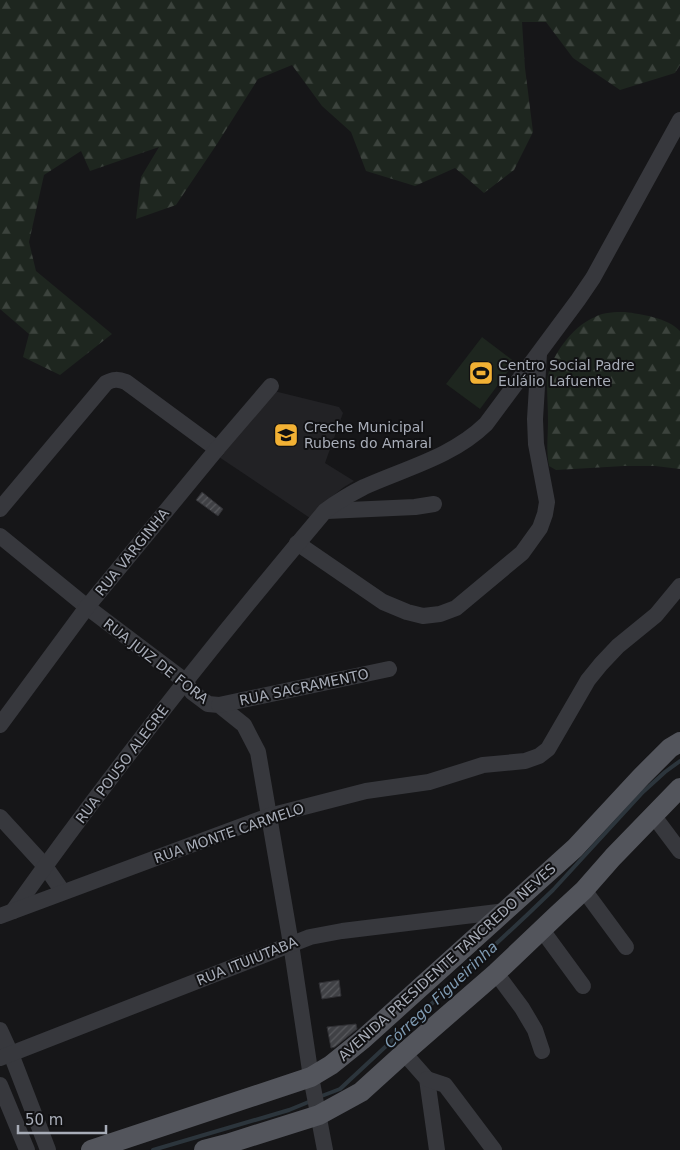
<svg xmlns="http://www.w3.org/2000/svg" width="680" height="1150" font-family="'DejaVu Sans',sans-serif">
  <defs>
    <pattern id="forest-firs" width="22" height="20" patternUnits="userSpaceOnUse" patternTransform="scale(1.25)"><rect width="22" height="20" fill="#1e261f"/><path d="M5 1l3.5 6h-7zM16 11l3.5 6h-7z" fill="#3c433d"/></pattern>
    <pattern id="building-hatch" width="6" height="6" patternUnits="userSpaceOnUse" patternTransform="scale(1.25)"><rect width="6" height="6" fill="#404145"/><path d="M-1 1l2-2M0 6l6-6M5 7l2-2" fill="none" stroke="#595a5e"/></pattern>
  </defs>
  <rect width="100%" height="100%" fill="#161618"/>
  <path fill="#222225" d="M274,391L339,407L343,413L325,463L354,481L344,487L319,507L310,518L219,457Z"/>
  <g fill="url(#forest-firs)">
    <path d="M0,0H680V65L675,73L620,90L573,58L546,22H522L525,68L533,132L514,170L484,193L455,168L415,186L366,171L351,132L322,106L292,65L258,79L217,144L176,205L136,219L141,177L159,147L90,171L81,151L44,175L29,242L36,271L112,334L60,375L23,357L29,334L0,309Z"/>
    <path d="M625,312C641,314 668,318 680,331V469L655,466H624L556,470L549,466C546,451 548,436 548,421C548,408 547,395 547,382C549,358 572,326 595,317C604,312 615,312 625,312Z"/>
  </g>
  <path fill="#1e261f" d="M482,337L515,362L480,409L446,384Z"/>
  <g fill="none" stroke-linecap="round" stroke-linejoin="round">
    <g stroke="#2c353c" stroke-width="4">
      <path d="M319,1097L340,1089L527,915L553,890L643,792L665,772L680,761"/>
      <path d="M153,1150L289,1110L311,1101"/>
    </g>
  </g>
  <g fill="url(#building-hatch)" stroke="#303034">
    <path d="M202,492L223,509L218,516L196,500Z"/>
    <path d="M339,980L341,996L322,999L319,983Z"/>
    <path d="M356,1024L357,1029L335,1047L331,1048L327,1027Z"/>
  </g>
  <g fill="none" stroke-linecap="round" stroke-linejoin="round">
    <g stroke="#37383d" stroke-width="16">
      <path d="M0,509L106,383C113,379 118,379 126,382L217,449"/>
      <path d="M327,511L415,507L434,504"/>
      <path d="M0,536L87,607L185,681L192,692L208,704L219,705L244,725L258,752L291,944L311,1077L325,1150"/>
      <path d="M297,543L383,602L407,612L423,616L440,614L456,608L522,553L540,528L545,514L547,502L536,444L535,419L539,354"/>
      <path d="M219,705L389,669"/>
      <path d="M0,725L87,607L217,449L271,386"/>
      <path d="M653,815L680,851"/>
      <path d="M0,817L45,866L63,892"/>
      <path d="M584,890L626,947"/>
      <path d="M13,911C111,773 216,640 325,511C337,502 350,494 364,487C406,468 452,457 486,424L578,300L593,278L680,120"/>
      <path d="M0,916L269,816L366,791L429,782L483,765L525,761L539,756L548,749L588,680L601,664L618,646L656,615L680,586"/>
      <path d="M542,930L583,986"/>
      <path d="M496,973L522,1008L535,1030L542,1051"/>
      <path d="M0,1030L11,1054L48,1150"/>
      <path d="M404,1053L427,1079L437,1150"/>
      <path d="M0,1058L310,937L342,931L506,911"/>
      <path d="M427,1079L445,1085L494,1150"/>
      <path d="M0,1085L27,1150"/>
    </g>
    <g stroke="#53555c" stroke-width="20">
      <path d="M91,1150L311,1077L331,1065L362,1040L575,848L641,777L670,748L680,742"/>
      <path d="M204,1150L227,1144L319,1115L361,1092L404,1053L496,973L557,915L584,890L613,857L680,788"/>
    </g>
  </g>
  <defs>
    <symbol id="stadium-square" viewBox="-11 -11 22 22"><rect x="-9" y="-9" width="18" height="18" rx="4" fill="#f2b134" stroke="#111113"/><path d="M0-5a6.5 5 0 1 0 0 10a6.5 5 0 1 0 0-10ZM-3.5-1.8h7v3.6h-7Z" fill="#111"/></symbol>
    <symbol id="school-square" viewBox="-11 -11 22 22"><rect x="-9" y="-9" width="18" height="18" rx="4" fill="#f2b134" stroke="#111113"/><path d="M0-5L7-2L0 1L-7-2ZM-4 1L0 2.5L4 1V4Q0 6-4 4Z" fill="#111"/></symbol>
  </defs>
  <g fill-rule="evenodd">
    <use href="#stadium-square" x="467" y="359" width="28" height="28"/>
    <use href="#school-square" x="272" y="421" width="28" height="28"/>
  </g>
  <g text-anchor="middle" stroke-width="4" stroke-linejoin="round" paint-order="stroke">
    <g font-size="14" fill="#a8adb8" stroke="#111113" text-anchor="start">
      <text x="498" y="370">Centro Social Padre<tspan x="498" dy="16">Eulálio Lafuente</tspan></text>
      <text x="304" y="432">Creche Municipal<tspan x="304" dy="16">Rubens do Amaral</tspan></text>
    </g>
    <g font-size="14" fill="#a8adb8" stroke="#111113">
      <text transform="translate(132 552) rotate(-51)" y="5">RUA VARGINHA</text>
      <text transform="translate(156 661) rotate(38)" y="5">RUA JUIZ DE FORA</text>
      <text transform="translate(304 687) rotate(-12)" y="5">RUA SACRAMENTO</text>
      <text transform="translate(122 764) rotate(-53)" y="5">RUA POUSO ALEGRE</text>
      <text transform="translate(229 833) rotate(-19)" y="5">RUA MONTE CARMELO</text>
      <text transform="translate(247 961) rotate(-22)" y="5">RUA ITUIUTABA</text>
      <text transform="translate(447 962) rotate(-42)" y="5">AVENIDA PRESIDENTE TANCREDO NEVES</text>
    </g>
    <g font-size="15" font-style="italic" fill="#7f9bb3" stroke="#111113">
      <text transform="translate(441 995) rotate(-43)" y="5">Córrego Figueirinha</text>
    </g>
  </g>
  <path d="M18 1125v8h88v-8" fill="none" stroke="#a8adb8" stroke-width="2.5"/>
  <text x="25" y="1125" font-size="15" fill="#a8adb8" stroke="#111113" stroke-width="4" paint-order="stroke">50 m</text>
</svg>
